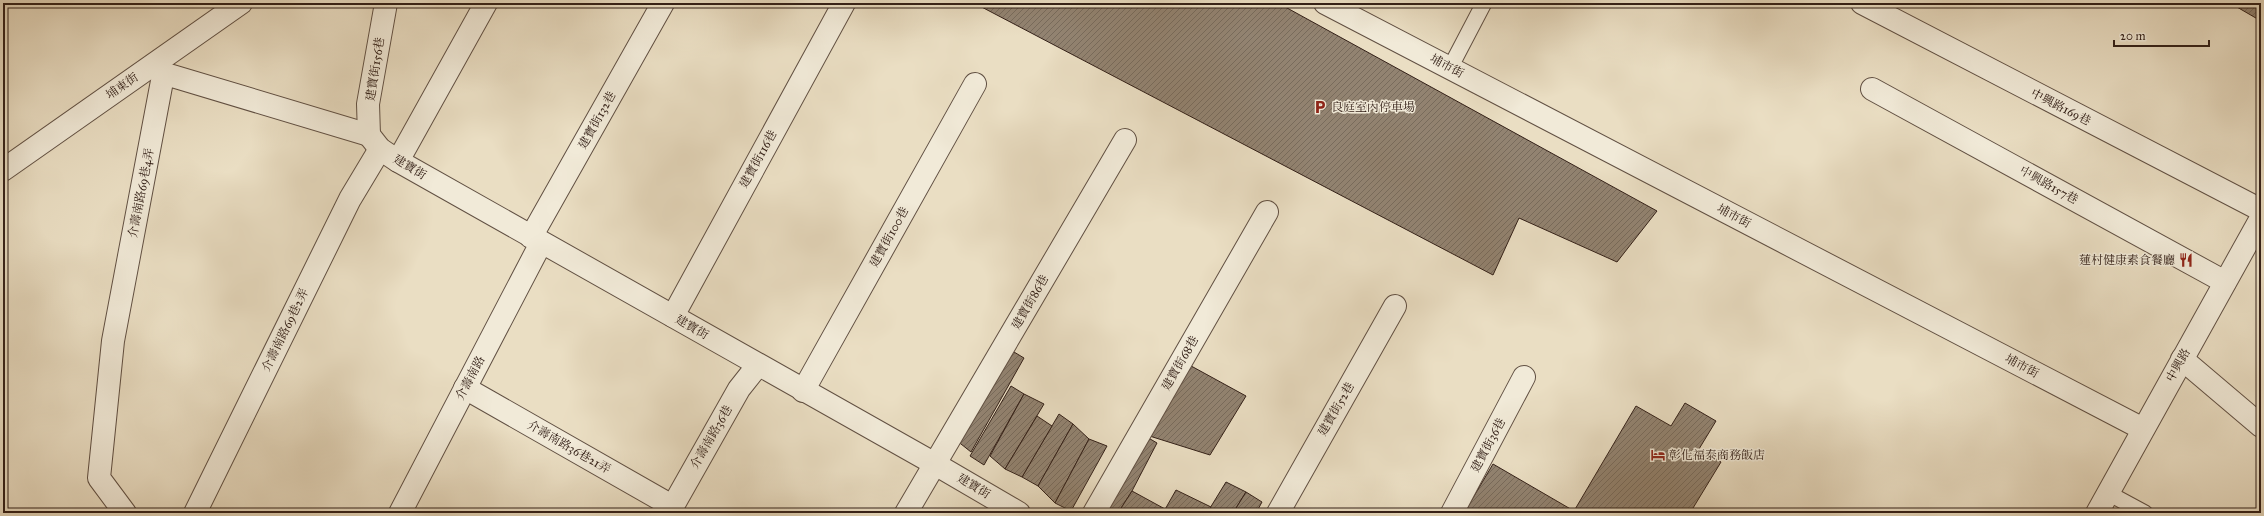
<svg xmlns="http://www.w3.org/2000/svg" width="2264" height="516" font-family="'IM FELL Great Primer','Noto Serif TC',serif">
  <defs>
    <pattern id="building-hatch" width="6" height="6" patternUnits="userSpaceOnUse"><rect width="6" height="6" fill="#928371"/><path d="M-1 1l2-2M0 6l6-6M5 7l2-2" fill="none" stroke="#786b5c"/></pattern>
  </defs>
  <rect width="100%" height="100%" fill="#eadec3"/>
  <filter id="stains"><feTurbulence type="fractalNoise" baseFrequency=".005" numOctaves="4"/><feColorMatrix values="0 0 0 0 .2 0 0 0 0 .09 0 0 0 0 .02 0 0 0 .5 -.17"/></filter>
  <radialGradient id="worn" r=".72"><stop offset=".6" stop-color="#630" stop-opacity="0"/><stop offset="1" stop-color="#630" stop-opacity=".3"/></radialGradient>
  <g fill="url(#building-hatch)" stroke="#332018">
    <path d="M974,3H1278L1657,211L1617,262L1519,218L1493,275Z"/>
    <path d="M2230,3H2261V21Z"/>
    <path d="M1004,346L1024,358L971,452L951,436Z"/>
    <path d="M1182,361L1246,396L1210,455L1140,433Z"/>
    <path d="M1011,386L1024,394L984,465L970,456Z"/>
    <path d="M1024,394L1044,404L1005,469L990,456Z"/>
    <path d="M1685,403L1716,421L1699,449L1721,462L1690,513H1464L1493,464L1574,511L1636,406L1671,426Z"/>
    <path d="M1059,414L1073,424L1038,486L1022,477Z"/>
    <path d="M1037,416L1052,426L1022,477L1005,469Z"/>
    <path d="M1073,424L1089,439L1055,503L1038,486Z"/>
    <path d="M1140,433L1157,443L1132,491L1118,513H1094Z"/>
    <path d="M1089,439L1107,446L1071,511L1055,503Z"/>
    <path d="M1226,482L1246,492L1233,513H1207Z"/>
    <path d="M1176,490L1211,507L1207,513H1163Z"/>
    <path d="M1132,491L1165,509L1163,513H1118Z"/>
    <path d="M1246,492L1262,502L1256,513H1233Z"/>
  </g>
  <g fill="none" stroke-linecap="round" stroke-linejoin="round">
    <defs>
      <g id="service">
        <path d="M1450,68L1484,3"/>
        <path d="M2108,493L2145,513"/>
      </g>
      <g id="minor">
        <path d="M1325,3L2143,429"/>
        <path d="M1862,3L2261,210"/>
        <path d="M1872,89L2225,282"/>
        <path d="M369,135L380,149L398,161L935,464L1019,513"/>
        <path d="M369,135L368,104L386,3"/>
        <path d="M398,161L486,3"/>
        <path d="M3,170L241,3"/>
        <path d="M531,237L663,3"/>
        <path d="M673,316L844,3"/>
        <path d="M2182,359L2261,426"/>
        <path d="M465,388L672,506"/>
        <path d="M803,391L975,84"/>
        <path d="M125,513L99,478L113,341L162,81L169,75L369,135"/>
        <path d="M195,513L350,199L380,149"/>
        <path d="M400,513L541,243"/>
        <path d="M669,513L739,389L758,365"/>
        <path d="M906,513L1125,140"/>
        <path d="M1094,513L1267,212"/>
        <path d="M1278,513L1395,306"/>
        <path d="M1452,513L1524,377"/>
        <path d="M2097,513L2261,218"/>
      </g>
    </defs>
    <use href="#service" stroke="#615043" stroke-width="17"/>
    <use href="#minor" stroke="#615043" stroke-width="24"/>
    <use href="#service" stroke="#f1ead8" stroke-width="15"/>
    <use href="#minor" stroke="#f1ead8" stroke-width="22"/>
  </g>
  <defs>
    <symbol id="parking-bare" viewBox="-9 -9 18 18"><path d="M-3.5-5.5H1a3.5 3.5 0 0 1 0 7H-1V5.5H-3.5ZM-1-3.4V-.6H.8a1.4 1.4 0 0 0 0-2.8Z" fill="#8f2418" stroke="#f1ead8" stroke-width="2.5" paint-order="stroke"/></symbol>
    <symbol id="restaurant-bare" viewBox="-9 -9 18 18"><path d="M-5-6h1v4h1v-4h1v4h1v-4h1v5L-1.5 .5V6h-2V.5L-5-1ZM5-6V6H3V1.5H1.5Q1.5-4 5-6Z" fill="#8f2418" stroke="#f1ead8" stroke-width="2.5" paint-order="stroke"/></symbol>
    <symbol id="hotel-bare" viewBox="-9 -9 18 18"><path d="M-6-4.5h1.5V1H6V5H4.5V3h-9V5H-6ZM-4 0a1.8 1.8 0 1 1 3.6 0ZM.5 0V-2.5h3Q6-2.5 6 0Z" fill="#8f2418" stroke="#f1ead8" stroke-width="2.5" paint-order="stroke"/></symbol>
  </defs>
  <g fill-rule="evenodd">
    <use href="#parking-bare" x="1310" y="97" width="20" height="20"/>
    <use href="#restaurant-bare" x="2176" y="250" width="20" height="20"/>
    <use href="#hotel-bare" x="1648" y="445" width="20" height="20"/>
  </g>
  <g text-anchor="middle" stroke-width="3" stroke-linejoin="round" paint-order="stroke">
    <g font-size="12" fill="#332018" stroke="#f1ead8">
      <text transform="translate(1447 66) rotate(28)" y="4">埔市街</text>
      <text transform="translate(375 69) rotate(-81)" y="4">建寶街156巷</text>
      <text transform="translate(122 86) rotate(-35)" y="4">埔東街</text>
      <text transform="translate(2061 107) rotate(27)" y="4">中興路169巷</text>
      <text transform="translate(597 120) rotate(-61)" y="4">建寶街132巷</text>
      <text transform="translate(758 159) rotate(-61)" y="4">建寶街116巷</text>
      <text transform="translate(410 167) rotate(31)" y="4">建寶街</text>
      <text transform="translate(2049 185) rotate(29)" y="4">中興路157巷</text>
      <text transform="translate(141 193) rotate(-79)" y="4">介壽南路69巷4弄</text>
      <text transform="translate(1734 216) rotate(28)" y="4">埔市街</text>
      <text transform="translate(889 237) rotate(-61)" y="4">建寶街100巷</text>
      <text transform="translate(1030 302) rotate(-60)" y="4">建寶街86巷</text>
      <text transform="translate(692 327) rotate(30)" y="4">建寶街</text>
      <text transform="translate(285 330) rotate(-64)" y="4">介壽南路69巷2弄</text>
      <text transform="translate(1180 363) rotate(-60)" y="4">建寶街68巷</text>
      <text transform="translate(2178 365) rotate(-61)" y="4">中興路</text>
      <text transform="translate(2022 366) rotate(28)" y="4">埔市街</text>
      <text transform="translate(470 378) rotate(-62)" y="4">介壽南路</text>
      <text transform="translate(1336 409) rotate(-60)" y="4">建寶街52巷</text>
      <text transform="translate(711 437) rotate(-60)" y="4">介壽南路36巷</text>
      <text transform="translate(1488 445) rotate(-62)" y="4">建寶街36巷</text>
      <text transform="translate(569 447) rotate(30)" y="4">介壽南路36巷21弄</text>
      <text transform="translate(974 486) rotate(31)" y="4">建寶街</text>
    </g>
    <g font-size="12" fill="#332018" stroke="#f1ead8" text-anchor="start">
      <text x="1331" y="111">良庭室內停車場</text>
      <text x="2175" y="264" text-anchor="end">蓮村健康素食餐廳</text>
      <text x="1669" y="459">彰化福泰商務飯店</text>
    </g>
  </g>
  <rect width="2264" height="516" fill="none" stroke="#eadec3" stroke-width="16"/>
  <rect x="4" y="4" width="2256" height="508" fill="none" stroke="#332018" stroke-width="2"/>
  <rect x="8" y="8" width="2248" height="500" fill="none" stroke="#332018"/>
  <path d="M2114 40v6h95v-6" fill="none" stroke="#332018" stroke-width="2"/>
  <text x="2120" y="40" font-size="12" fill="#332018" stroke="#f1ead8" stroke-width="3" paint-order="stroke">20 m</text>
  <rect width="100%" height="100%" filter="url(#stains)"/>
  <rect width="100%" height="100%" fill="url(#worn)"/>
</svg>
